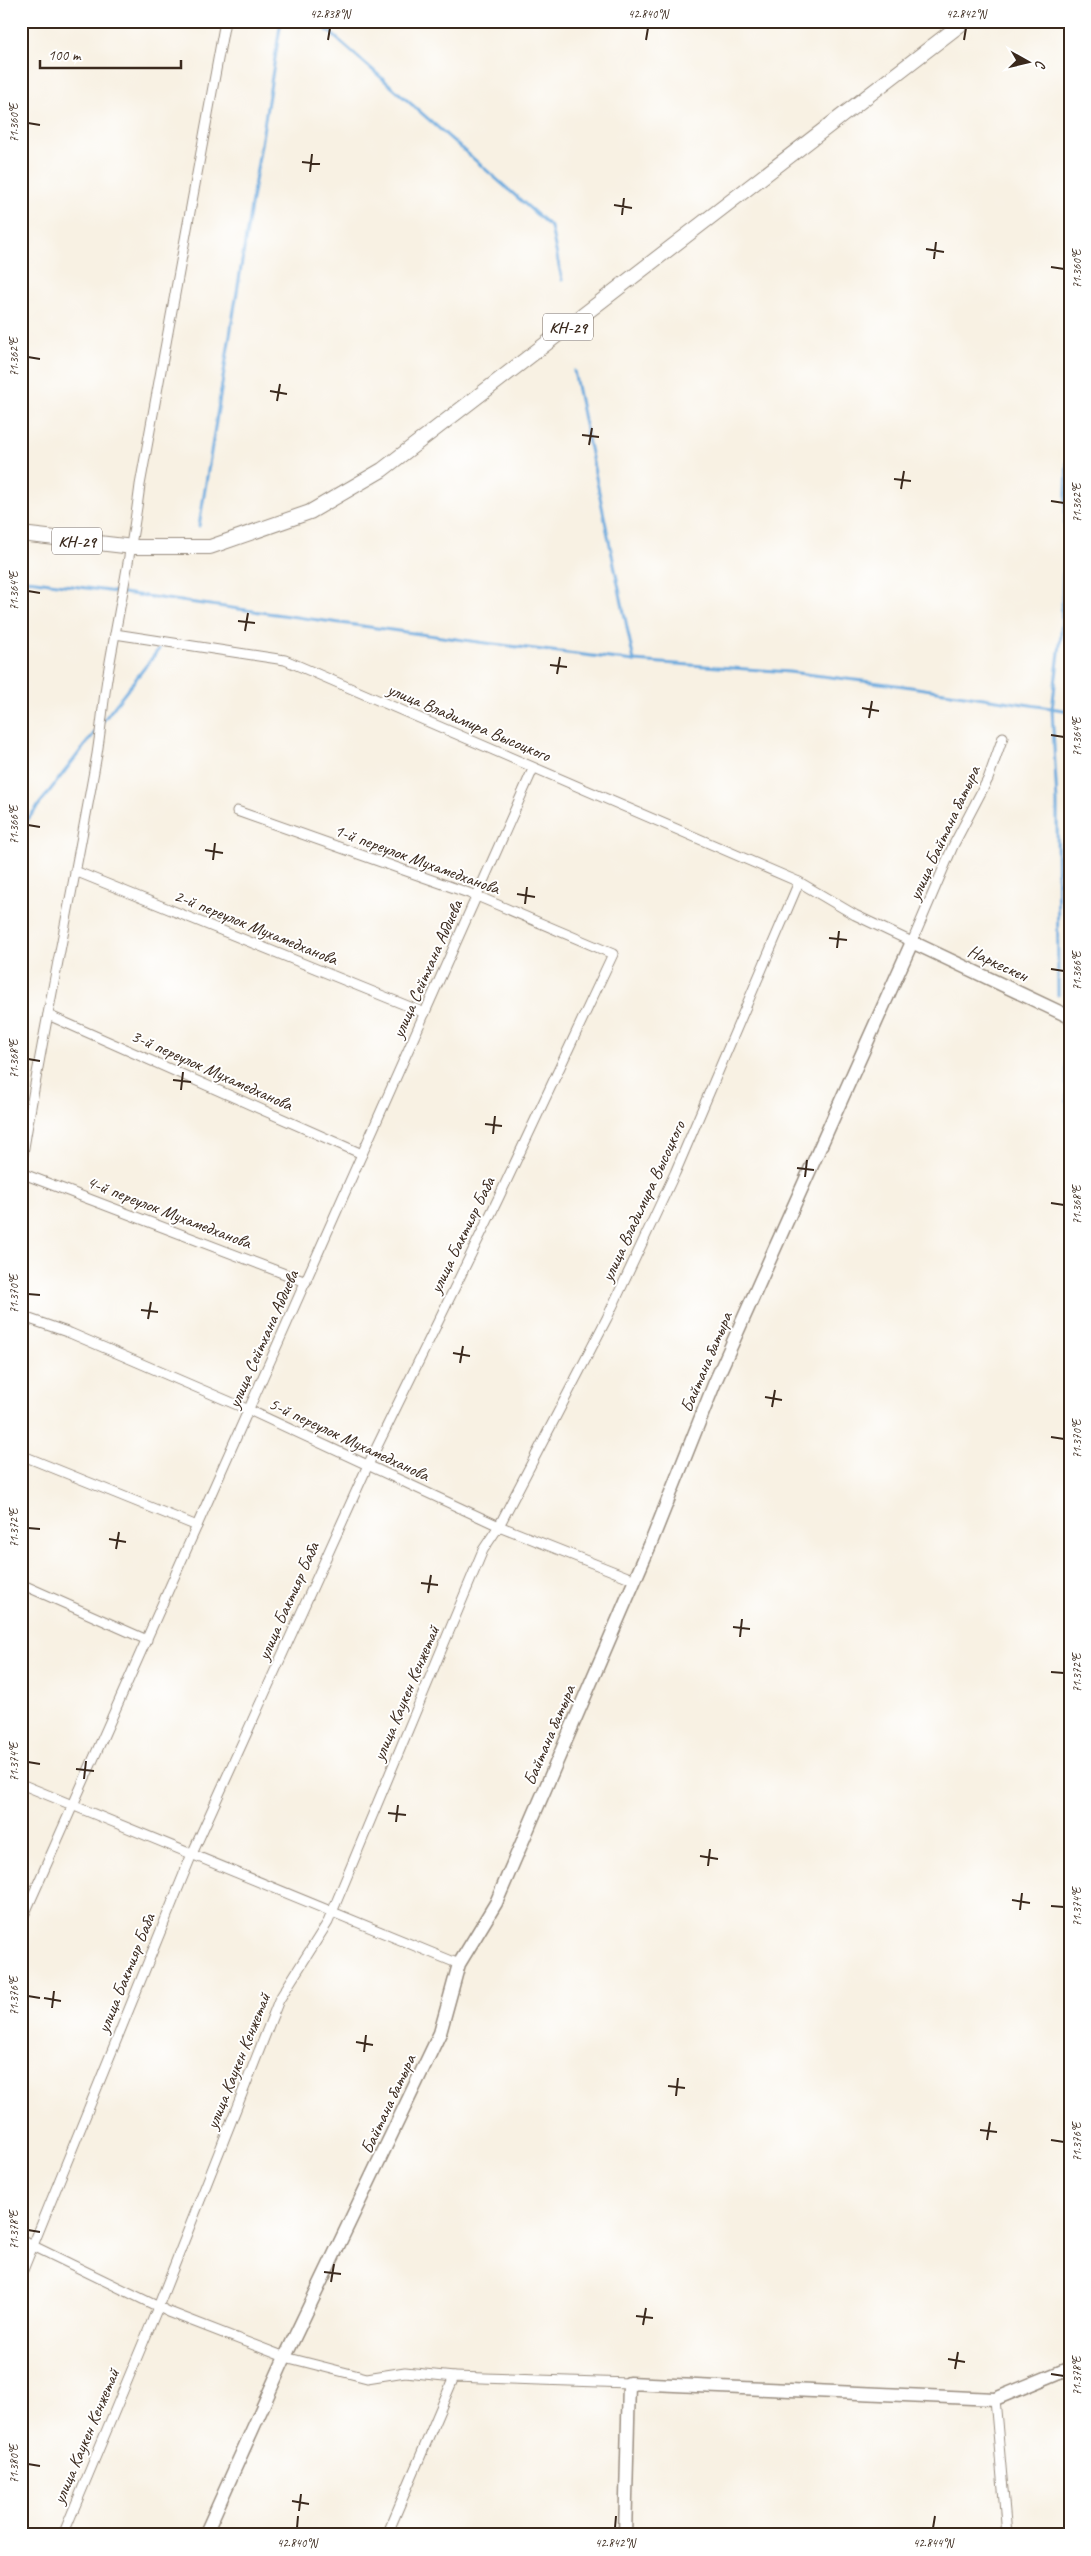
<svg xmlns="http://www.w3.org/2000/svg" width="1091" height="2556" font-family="Caveat,sans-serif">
  <rect width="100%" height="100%" fill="#fff"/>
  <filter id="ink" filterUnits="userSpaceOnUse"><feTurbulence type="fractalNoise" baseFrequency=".02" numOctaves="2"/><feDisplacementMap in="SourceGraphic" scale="10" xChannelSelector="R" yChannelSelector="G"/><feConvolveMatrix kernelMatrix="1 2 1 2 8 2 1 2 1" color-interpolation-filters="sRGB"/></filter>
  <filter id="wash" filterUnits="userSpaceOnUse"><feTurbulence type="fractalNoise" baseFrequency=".0096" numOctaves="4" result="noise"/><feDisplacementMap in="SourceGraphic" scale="20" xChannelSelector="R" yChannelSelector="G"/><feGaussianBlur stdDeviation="1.12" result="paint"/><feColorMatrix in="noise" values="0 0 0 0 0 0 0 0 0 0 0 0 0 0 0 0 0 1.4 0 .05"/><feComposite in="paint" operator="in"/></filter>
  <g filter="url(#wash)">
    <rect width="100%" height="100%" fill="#f8f1e3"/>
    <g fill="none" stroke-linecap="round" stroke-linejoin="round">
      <g stroke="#6aa9dd" stroke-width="3">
        <path d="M317,21L551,227L562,280"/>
        <path d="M574,371L634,661"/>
        <path d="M199,526L281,21"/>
        <path d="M21,579L493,644L634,661L789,672L904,686L1070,711"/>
        <path d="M104,720L159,649"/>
        <path d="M21,828L99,727"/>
        <path d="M1058,995L1057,802L1052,709L1061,636L1070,379"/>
        <path d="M1066,1044L1070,1237"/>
      </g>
    </g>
  </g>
  <g filter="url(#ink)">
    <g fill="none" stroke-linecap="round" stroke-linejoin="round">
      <defs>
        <g id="street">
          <path d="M115,634L285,660L799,882L855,915L912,942L953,846L988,779L1003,737"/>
          <path d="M75,871L425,1013"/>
          <path d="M48,1015L362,1154"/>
          <path d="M21,1166C43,1028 73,892 97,754C101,729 103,704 107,679C118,614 132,550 140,485L225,21"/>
          <path d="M21,1173L306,1282"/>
          <path d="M21,1316L70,1333L249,1410L499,1526L635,1580"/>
          <path d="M21,1455L197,1526"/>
          <path d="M21,1584L147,1640"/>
          <path d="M21,1784L459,1964"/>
          <path d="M21,1922L533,769"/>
          <path d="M21,2240L169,2312L285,2357L367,2378L405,2372L454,2377"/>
          <path d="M21,2275L192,1854L368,1465L498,1199L613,954L477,896L237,811"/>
          <path d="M995,2399L1007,2535"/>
          <path d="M63,2535L158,2307L279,2000L328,1922L483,1550L499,1526L607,1318L675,1173L799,882"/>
          <path d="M387,2535L454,2377L629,2383"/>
        </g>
        <g id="secondary">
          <path d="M205,2535L285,2357L440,2033L459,1964L496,1903L650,1545L715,1382L912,942L1070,1017"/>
          <path d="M625,2535L629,2383L995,2399L1070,2368"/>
        </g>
        <path id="primary" d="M21,534L133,547H210L310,512L382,470L965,21"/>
      </defs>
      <use href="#street" stroke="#9a8e80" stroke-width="11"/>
      <use href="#secondary" stroke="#9a8e80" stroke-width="15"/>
      <use href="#primary" stroke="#9a8e80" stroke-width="16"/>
      <use href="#street" stroke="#fff" stroke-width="9"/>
      <use href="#secondary" stroke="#fff" stroke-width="12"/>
      <use href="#primary" stroke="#fff" stroke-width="14"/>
    </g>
  </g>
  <path fill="none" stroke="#3b2a1e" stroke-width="2" d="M328,40L330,28M646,40L648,28M964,40L966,28M28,123L40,125M302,162L320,164M310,172L312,154M614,205L632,208M622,215L624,198M926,249L944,252M934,259L936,242M1051,267L1064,269M28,357L40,359M270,391L287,394M277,401L280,384M582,435L599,437M589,445L592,428M894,479L911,481M901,489L904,471M1051,501L1064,503M28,591L40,593M238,621L255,623M245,631L248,613M550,665L567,667M557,674L560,657M862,708L879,711M869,718L872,701M1051,735L1064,737M28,825L40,827M205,850L223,853M213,860L215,843M517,894L535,897M525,904L527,887M829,938L847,940M837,948L839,931M1051,969L1064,971M28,1059L40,1061M173,1080L191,1082M181,1090L183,1072M485,1124L502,1126M493,1134L495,1116M797,1168L814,1170M805,1177L807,1160M1051,1203L1064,1205M28,1294L40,1295M141,1310L158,1312M148,1319L151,1302M453,1353L470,1356M460,1363L463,1346M765,1397L782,1400M772,1407L775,1390M1051,1437L1064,1439M28,1528L40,1529M109,1539L126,1542M116,1549L119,1532M421,1583L438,1585M428,1593L431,1575M733,1627L750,1629M740,1637L742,1619M1051,1672L1064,1673M28,1762L40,1764M76,1769L94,1771M84,1779L86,1761M388,1813L406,1815M396,1822L398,1805M700,1856L718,1859M708,1866L710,1849M1012,1900L1030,1903M1051,1906L1064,1907M1020,1910L1022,1893M28,1996L40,1998M44,1998L61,2001M52,2008L54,1991M356,2042L373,2045M364,2052L366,2035M668,2086L685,2088M676,2096L678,2078M980,2130L997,2132M987,2140L990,2122M1051,2140L1064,2142M28,2230L40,2232M324,2272L341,2274M331,2282L334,2264M636,2316L653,2318M643,2325L646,2308M948,2359L965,2362M955,2369L958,2352M1051,2374L1064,2376M28,2464L40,2466M292,2501L309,2504M299,2511L301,2494M297,2528L298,2516M615,2528L616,2516M933,2528L935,2516"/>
  <g text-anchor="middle" stroke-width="4" stroke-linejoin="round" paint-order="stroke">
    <g fill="#fff" stroke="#766a62" stroke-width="1">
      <rect x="543" y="313.5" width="50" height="27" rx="4"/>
      <rect x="52" y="527.5" width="50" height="27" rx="4"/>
    </g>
    <g font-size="16" font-weight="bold" fill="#3b2a1e">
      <text x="568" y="333">КН-29</text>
      <text x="77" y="547">КН-29</text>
    </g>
    <g font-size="18" fill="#3b2a1e" stroke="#fff">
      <text transform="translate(469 722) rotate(23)" y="6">улица Владимира Высоцкого</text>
      <text transform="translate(944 833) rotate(-65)" y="6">улица Байтана батыра</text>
      <text transform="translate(417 859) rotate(20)" y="6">1-й переулок Мухамедханова</text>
      <text transform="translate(256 927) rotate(22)" y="6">2-й переулок Мухамедханова</text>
      <text transform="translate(998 963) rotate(25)" y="6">Наркескен</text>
      <text transform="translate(427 969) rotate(-66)" y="6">улица Сейтхана Абдиева</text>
      <text transform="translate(212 1070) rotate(24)" y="6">3-й переулок Мухамедханова</text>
      <text transform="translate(643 1201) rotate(-65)" y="6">улица Владимира Высоцкого</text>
      <text transform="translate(169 1212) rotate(21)" y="6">4-й переулок Мухамедханова</text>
      <text transform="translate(462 1235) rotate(-64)" y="6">улица Бактияр Баба</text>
      <text transform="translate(263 1339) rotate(-66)" y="6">улица Сейтхана Абдиева</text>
      <text transform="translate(706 1362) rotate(-67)" y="6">Байтана батыра</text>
      <text transform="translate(349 1439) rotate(25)" y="6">5-й переулок Мухамедханова</text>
      <text transform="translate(288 1601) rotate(-66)" y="6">улица Бактияр Баба</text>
      <text transform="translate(406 1693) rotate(-67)" y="6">улица Каукен Кенжетай</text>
      <text transform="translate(549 1735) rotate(-67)" y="6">Байтана батыра</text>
      <text transform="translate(126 1973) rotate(-68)" y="6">улица Бактияр Баба</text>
      <text transform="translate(238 2061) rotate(-68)" y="6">улица Каукен Кенжетай</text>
      <text transform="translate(388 2104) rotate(-65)" y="6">Байтана батыра</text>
      <text transform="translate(86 2436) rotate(-67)" y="6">улица Каукен Кенжетай</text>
    </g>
  </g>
  <rect width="1091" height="2556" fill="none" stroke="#fff" stroke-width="55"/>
  <g transform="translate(1028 62) rotate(98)" stroke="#ffffff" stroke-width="4" paint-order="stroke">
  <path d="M0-4L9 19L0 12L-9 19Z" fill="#3b2a1e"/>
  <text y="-8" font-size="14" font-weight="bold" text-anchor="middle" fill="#3b2a1e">С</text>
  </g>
  <path d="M40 60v8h141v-8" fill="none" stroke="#3b2a1e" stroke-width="2.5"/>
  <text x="48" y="60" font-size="15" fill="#3b2a1e" stroke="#ffffff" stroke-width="4" paint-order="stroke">100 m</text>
  <rect x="28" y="28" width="1036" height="2500" fill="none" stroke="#3b2a1e" stroke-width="2"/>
  <g font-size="12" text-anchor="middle" fill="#3b2a1e">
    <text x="330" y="18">42.838°N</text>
    <text x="648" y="18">42.840°N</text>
    <text x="966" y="18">42.842°N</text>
    <text transform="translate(14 123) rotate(-90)" y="4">71.360°E</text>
    <text transform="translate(1077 269) rotate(-90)" y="4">71.360°E</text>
    <text transform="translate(14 357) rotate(-90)" y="4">71.362°E</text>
    <text transform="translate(1077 503) rotate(-90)" y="4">71.362°E</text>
    <text transform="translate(14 591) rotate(-90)" y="4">71.364°E</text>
    <text transform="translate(1077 737) rotate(-90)" y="4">71.364°E</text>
    <text transform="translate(14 825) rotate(-90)" y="4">71.366°E</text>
    <text transform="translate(1077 971) rotate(-90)" y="4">71.366°E</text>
    <text transform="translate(14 1059) rotate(-90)" y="4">71.368°E</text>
    <text transform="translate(1077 1205) rotate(-90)" y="4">71.368°E</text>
    <text transform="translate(14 1294) rotate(-90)" y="4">71.370°E</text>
    <text transform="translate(1077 1439) rotate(-90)" y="4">71.370°E</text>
    <text transform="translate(14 1528) rotate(-90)" y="4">71.372°E</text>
    <text transform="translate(1077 1673) rotate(-90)" y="4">71.372°E</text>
    <text transform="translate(14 1762) rotate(-90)" y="4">71.374°E</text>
    <text transform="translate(1077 1907) rotate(-90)" y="4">71.374°E</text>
    <text transform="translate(14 1996) rotate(-90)" y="4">71.376°E</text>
    <text transform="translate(1077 2142) rotate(-90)" y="4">71.376°E</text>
    <text transform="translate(14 2230) rotate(-90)" y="4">71.378°E</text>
    <text transform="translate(1077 2376) rotate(-90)" y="4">71.378°E</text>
    <text transform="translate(14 2464) rotate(-90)" y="4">71.380°E</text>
    <text x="297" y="2547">42.840°N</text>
    <text x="615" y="2547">42.842°N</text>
    <text x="933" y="2547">42.844°N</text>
  </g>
</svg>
